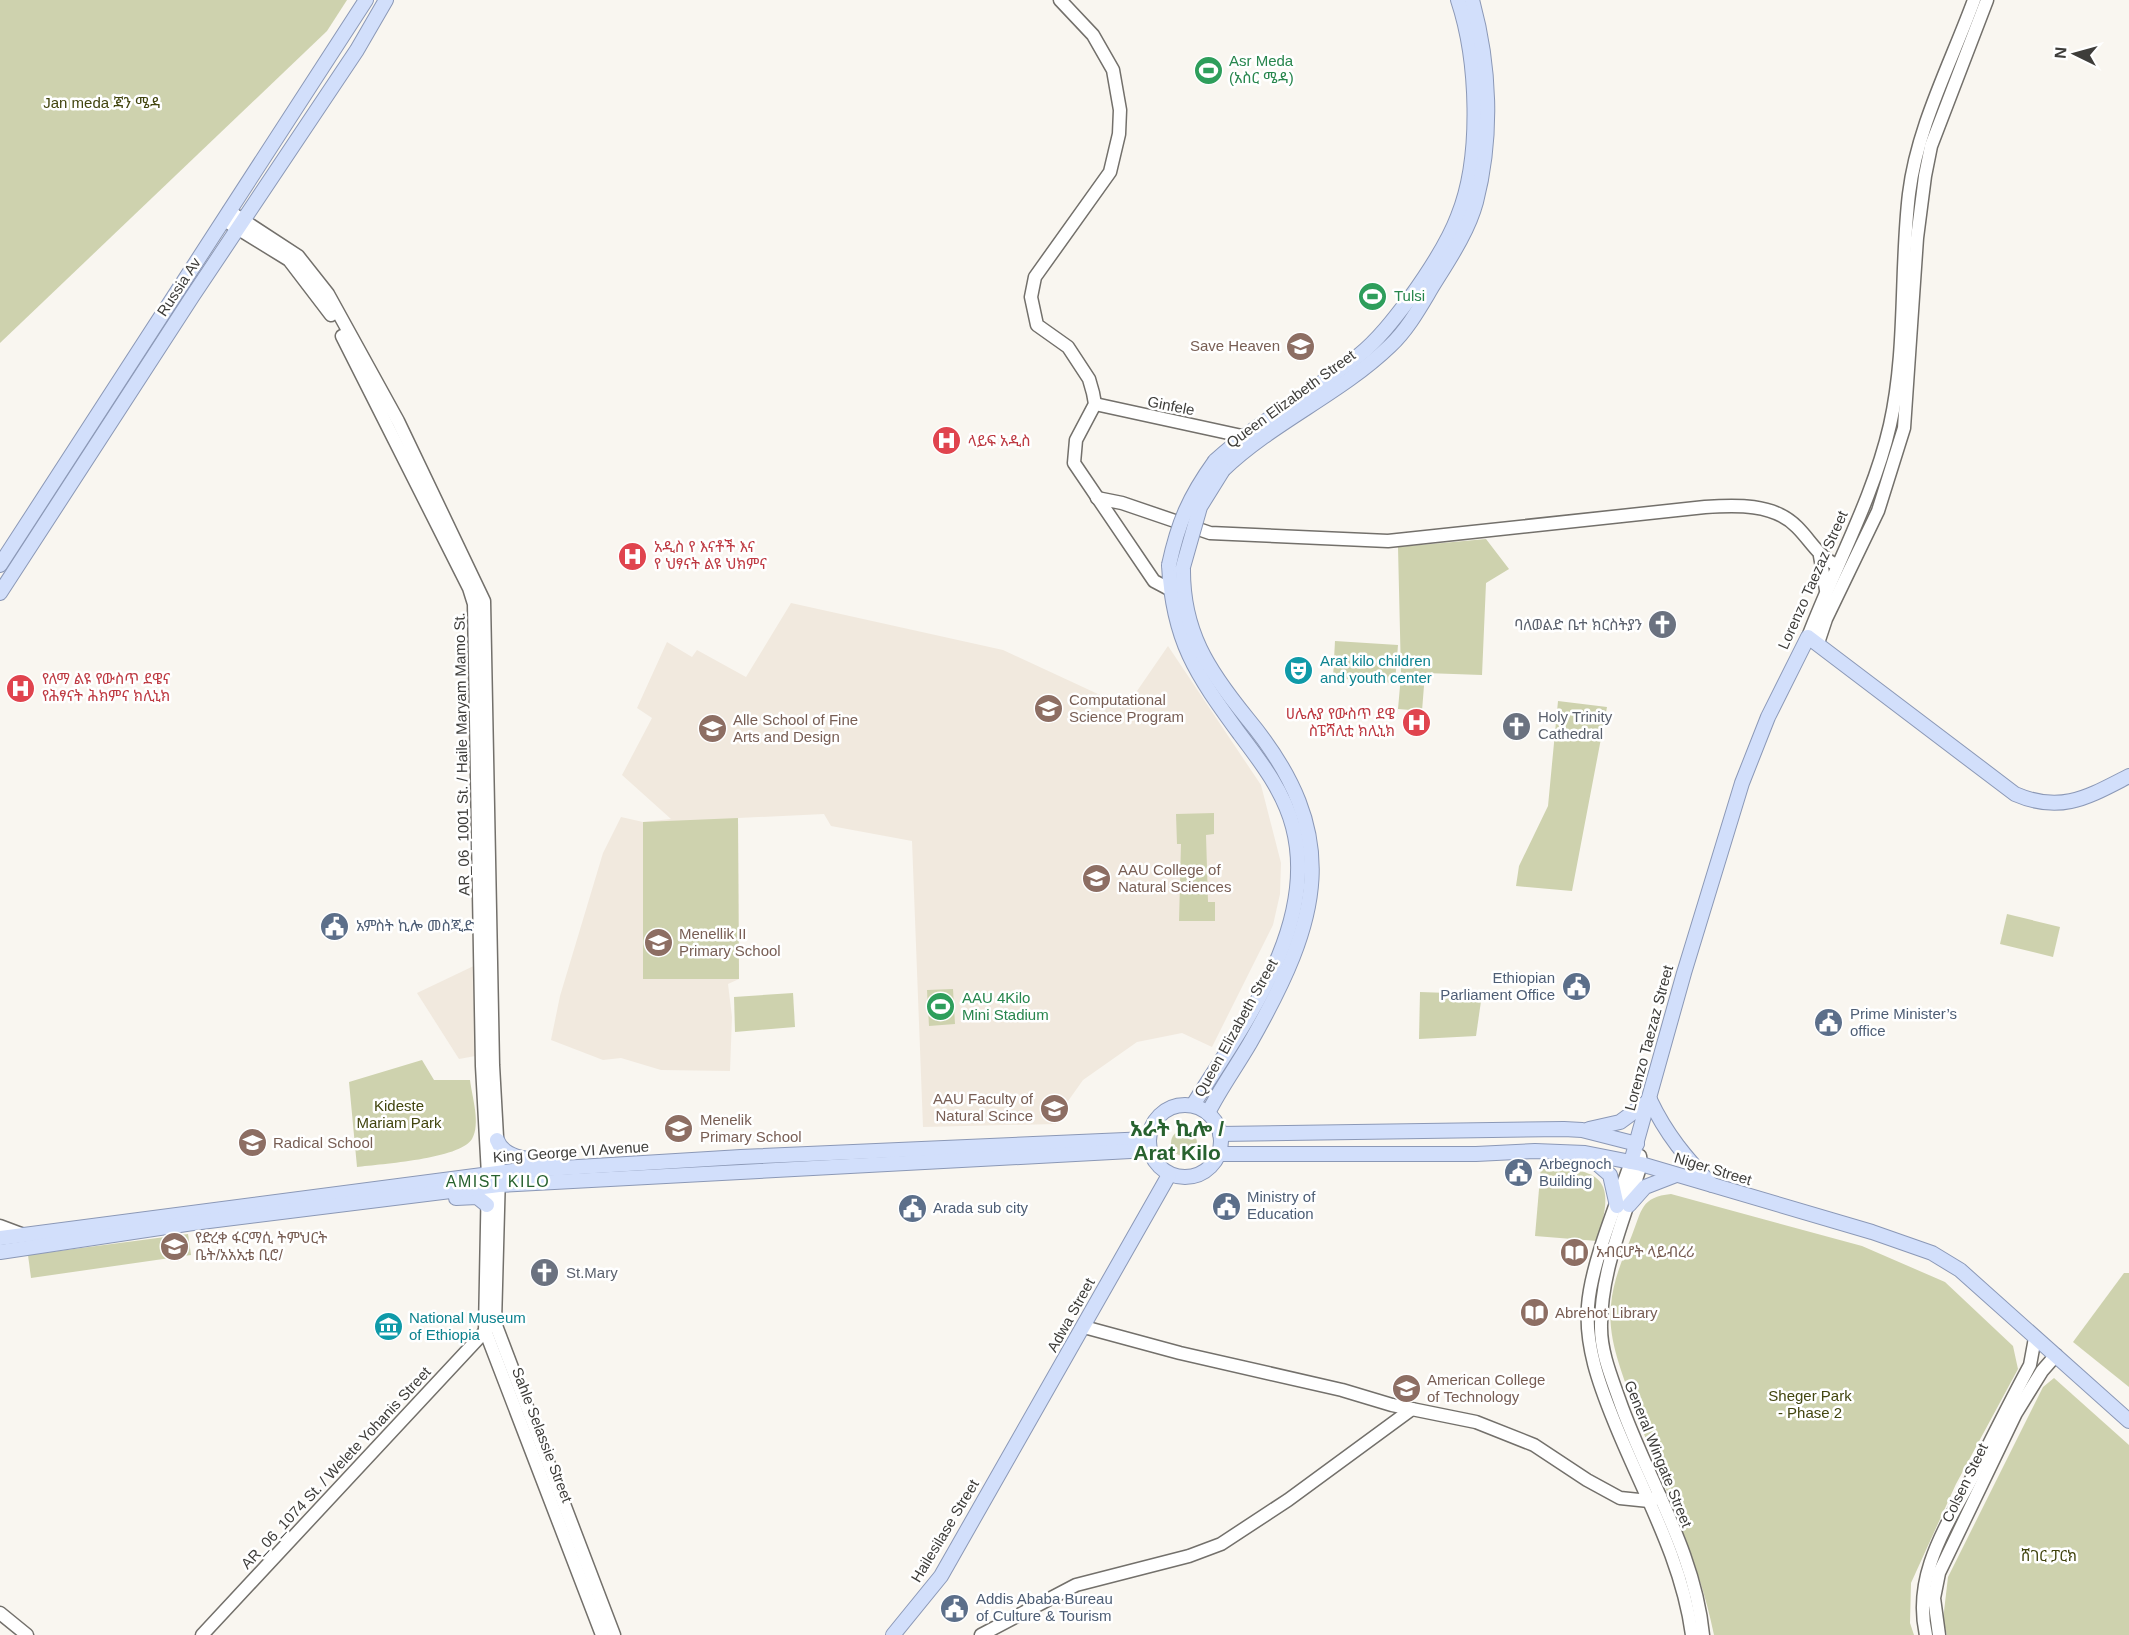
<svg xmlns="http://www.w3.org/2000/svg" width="2129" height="1635" font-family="Helvetica,'Noto Sans Ethiopic',sans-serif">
  <rect width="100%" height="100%" fill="#f9f6f0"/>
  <g fill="#f1e9de">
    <path d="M791,603L1003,650L1126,707L1168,646L1261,785L1281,863L1280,894L1273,925L1212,1047L1182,1033L1137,1042L1083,1080L1061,1111L1056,1124L923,1127L912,841L831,826L824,814L738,818L739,979L728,984L732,1017L730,1071L661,1070L621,1058L603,1060L551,1040L560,996L603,853L621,817L643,822L671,819L622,775L652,718L637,708L667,642L692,657L697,650L746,677Z"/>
    <path d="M482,962L481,1055L459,1059L417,993Z"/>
  </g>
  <g fill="#ced2ae">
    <path d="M0,0H347L327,31L0,343Z"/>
    <path d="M1486,539L1509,569L1486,583L1482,675L1425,673L1422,711L1398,709L1401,675L1398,547Z"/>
    <path d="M1335,641L1398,645L1395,683L1333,678Z"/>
    <path d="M1558,701L1607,707L1572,891L1516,886L1519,866L1548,806Z"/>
    <path d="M1214,813V834L1206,835L1208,902H1215V921H1179L1181,844H1177L1176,814Z"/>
    <path d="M738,818L739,979H643V822Z"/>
    <path d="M2007,914L2060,927L2053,957L2000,944Z"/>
    <path d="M953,989L955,1024L929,1026L927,990Z"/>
    <path d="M1420,992L1477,994L1481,1001L1476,1036L1419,1039Z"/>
    <path d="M793,993L795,1027L735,1032L734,997Z"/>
    <path d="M422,1060L434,1080H470C472,1097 481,1124 472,1139C460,1159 381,1164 357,1167L349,1082Z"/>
    <circle cx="1184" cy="1143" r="13"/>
    <path d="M1541,1166C1602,1170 1617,1177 1597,1241L1535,1236Z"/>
    <path d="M1671,1194L1862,1246L1945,1282L2013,1346L2018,1369L1956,1484L1911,1583L1910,1623L1914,1635H1714C1698,1555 1661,1483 1634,1407C1623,1375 1607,1339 1611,1305C1613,1280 1623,1258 1632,1235C1642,1210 1641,1197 1671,1194Z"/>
    <path d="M188,1234L191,1255L31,1278L28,1255Z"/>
    <path d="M2124,1273H2129V1387L2073,1342Z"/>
    <path d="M2054,1378L2129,1445V1635H1947L1943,1620L1948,1577L2043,1387Z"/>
  </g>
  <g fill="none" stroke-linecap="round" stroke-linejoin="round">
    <defs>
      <g id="secondary">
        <path d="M1060,0L1093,35L1113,70L1120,110L1119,134L1110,172L1035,277L1031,297L1037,325L1068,347L1089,379L1093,393L1095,404L1076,440L1074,463L1154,581L1171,590"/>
        <path d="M229,211L298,256L328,294L398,421L484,601L493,1065L499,1173L495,1323L614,1635"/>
        <path d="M224,220L289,260L331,315"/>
        <path d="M342,336L469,588L474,604L482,1066L488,1175L485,1330L602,1635"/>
        <path d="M1095,404L1242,436L1250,441"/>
        <path d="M1097,498L1122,503L1210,533L1388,541L1705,507C1735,505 1774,503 1797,527C1811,541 1818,556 1836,565"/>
        <path d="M1820,556L1826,590"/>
        <path d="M1808,637C1835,566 1873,499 1890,425C1907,350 1900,270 1909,194C1917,127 1951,63 1974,0"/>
        <path d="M1818,643L1826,619L1878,511L1904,428L1917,238L1925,176L1931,146L1987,0"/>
        <path d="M1640,1156L1641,1164C1625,1217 1600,1272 1601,1328C1601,1352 1611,1376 1619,1399C1646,1477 1695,1551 1703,1635"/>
        <path d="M1631,1162C1617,1203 1591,1264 1588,1306C1585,1346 1599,1384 1614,1421C1642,1491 1682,1559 1692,1635"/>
        <path d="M0,1226L24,1235"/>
        <path d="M1084,1327L1180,1353L1342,1390L1392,1405L1476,1422L1534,1445L1587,1480L1620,1498L1649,1501L1660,1496"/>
        <path d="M0,1613L27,1635"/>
        <path d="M202,1635L489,1327"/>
        <path d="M981,1635L1076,1585L1189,1556L1221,1544L1288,1500L1412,1409"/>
        <path d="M1926,1635C1912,1574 1948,1524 1975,1472C1993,1436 2011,1400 2030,1365L2035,1338"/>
        <path d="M1939,1635L1934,1598L1939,1573L2016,1413L2042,1371L2056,1355"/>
      </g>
      <g id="primary">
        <path d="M1215,461C1259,421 1311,393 1358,356C1378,340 1394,319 1410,298C1428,273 1447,245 1458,216C1482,157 1478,60 1458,0"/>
        <path d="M1223,470C1273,422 1340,394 1390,346C1408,329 1420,307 1432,287C1448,261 1468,232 1476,202C1493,136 1490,65 1472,0"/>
        <path d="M0,565L366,0"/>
        <path d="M1169,565C1173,641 1196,674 1239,733C1261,762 1284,792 1293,827C1319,926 1242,1026 1193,1105"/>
        <path d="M1183,567C1182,631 1208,670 1247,718C1345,836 1320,920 1250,1043C1236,1067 1220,1089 1208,1113"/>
        <path d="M0,593L192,297L357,50L386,0"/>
        <path d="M1650,1100C1666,1134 1686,1158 1712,1185"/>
        <circle cx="1185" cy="1141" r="36"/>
        <path d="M1589,1129L1620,1122L1650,1100"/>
        <path d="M1220,1134L1564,1129L1582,1130L1637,1144"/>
        <path d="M497,1140C505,1162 538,1159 558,1162"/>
        <path d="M1219,1154H1476L1535,1151L1585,1153L1641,1164L1872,1232L1932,1253L1960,1270L2129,1421"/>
        <path d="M1587,1155L1610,1175L1617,1206"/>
        <path d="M1631,1162L1684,973L1742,783L1768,717L1808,637L2015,794C2061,814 2088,797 2129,776"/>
        <path d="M456,1198L477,1197L487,1205"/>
        <path d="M1629,1205L1645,1187L1676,1175"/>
        <path d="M0,1238L513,1171L741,1157L1148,1139"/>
        <path d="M0,1252L193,1223L499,1185L1149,1150"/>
        <path d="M893,1635L941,1576L1169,1175"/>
      </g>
    </defs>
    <use href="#secondary" stroke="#73706b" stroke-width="15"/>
    <use href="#primary" stroke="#8b98b6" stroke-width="16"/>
    <use href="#secondary" stroke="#fff" stroke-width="12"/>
    <use href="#primary" stroke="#d2dffb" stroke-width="14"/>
    <defs>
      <g id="primary-bridge">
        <path d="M1169,565C1178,523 1189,497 1215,461"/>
        <path d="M1183,567L1200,507L1223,470"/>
      </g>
    </defs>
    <use href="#primary-bridge" stroke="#8b98b6" stroke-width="16" stroke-linecap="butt"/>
    <use href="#primary-bridge" stroke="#d2dffb" stroke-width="14"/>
  </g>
  <defs>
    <symbol id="stadium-disc" viewBox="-11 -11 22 22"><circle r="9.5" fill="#2e9e5b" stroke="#fff"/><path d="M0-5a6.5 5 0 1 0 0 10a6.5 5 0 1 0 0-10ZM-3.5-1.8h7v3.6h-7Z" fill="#fff"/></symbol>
    <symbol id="school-disc" viewBox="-11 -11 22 22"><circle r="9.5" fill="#8d6e63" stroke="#fff"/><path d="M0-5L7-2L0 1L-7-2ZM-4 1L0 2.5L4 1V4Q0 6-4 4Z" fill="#fff"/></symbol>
    <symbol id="hospital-disc" viewBox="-11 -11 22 22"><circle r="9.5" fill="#e0444e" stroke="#fff"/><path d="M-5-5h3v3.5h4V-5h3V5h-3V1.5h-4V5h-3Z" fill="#fff"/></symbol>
    <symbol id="church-disc" viewBox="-11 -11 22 22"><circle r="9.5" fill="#6b7280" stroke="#fff"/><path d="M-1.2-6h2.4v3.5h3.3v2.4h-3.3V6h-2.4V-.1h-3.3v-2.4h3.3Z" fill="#fff"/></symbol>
    <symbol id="theatre-disc" viewBox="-11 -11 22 22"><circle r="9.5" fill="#0f9aa8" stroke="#fff"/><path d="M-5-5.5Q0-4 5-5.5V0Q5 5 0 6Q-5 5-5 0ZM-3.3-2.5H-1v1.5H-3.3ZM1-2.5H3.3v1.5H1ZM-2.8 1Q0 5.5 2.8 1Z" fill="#fff"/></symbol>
    <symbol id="university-disc" viewBox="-11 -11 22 22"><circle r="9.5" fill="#8d6e63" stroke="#fff"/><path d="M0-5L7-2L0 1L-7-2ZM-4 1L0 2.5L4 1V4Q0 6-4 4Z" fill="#fff"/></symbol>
    <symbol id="civic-disc" viewBox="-11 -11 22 22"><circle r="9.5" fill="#5c6f8a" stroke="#fff"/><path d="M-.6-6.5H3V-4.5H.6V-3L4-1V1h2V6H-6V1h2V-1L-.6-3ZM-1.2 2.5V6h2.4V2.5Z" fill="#fff"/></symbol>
    <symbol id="library-disc" viewBox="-11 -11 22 22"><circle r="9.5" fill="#8d6e63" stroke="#fff"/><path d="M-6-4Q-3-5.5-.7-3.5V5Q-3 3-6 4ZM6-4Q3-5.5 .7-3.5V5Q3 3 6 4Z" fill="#fff"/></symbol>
    <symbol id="museum-disc" viewBox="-11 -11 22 22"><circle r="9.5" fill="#0f9aa8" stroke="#fff"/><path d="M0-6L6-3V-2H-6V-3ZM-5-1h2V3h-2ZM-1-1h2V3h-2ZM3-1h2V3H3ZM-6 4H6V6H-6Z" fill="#fff"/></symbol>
  </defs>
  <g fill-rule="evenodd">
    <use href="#stadium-disc" x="1192" y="54" width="33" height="33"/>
    <use href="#stadium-disc" x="1356" y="280" width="33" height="33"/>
    <use href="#school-disc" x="1284" y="330" width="33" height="33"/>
    <use href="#hospital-disc" x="930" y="424" width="33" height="33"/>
    <use href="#hospital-disc" x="616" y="540" width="33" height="33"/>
    <use href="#church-disc" x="1646" y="608" width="33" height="33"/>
    <use href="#theatre-disc" x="1282" y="654" width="33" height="33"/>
    <use href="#hospital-disc" x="4" y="672" width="33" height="33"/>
    <use href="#university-disc" x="1032" y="692" width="33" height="33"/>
    <use href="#hospital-disc" x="1400" y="706" width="33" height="33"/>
    <use href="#church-disc" x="1500" y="710" width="33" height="33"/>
    <use href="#university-disc" x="696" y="712" width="33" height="33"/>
    <use href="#university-disc" x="1080" y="862" width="33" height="33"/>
    <use href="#civic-disc" x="318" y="910" width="33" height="33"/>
    <use href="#school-disc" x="642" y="926" width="33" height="33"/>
    <use href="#civic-disc" x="1560" y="970" width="33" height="33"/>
    <use href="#stadium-disc" x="924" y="990" width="33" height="33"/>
    <use href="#civic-disc" x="1812" y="1006" width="33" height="33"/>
    <use href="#university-disc" x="1038" y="1092" width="33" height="33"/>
    <use href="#school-disc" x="662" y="1112" width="33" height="33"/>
    <use href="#school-disc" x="236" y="1126" width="33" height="33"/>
    <use href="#civic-disc" x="1502" y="1156" width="33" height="33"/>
    <use href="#civic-disc" x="1210" y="1190" width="33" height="33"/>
    <use href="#civic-disc" x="896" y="1192" width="33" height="33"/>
    <use href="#university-disc" x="158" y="1230" width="33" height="33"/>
    <use href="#library-disc" x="1558" y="1236" width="33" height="33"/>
    <use href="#church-disc" x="528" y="1256" width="33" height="33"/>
    <use href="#library-disc" x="1518" y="1296" width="33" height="33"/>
    <use href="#museum-disc" x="372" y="1310" width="33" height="33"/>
    <use href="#university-disc" x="1390" y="1372" width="33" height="33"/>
    <use href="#civic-disc" x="938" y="1592" width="33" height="33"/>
  </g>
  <g text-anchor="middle" stroke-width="5" stroke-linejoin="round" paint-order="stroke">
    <g font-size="15" fill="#27864d" stroke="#fff" text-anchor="start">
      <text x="1229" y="66">Asr Meda<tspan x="1229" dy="17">(አስር ሜዳ)</tspan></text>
      <text x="1394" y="301">Tulsi</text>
      <text x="962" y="1003">AAU 4Kilo<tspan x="962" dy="17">Mini Stadium</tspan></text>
    </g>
    <g font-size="15" fill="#42450f" stroke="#fff">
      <text x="102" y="108">Jan meda ጃን ሜዳ</text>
      <text x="399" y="1111">Kideste<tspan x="399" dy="17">Mariam Park</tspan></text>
      <text x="1810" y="1401">Sheger Park<tspan x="1810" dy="17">- Phase 2</tspan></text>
      <text x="2049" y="1561">ሸገር ፓርክ</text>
    </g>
    <g font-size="15" fill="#3e3d3a" stroke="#fff">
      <text transform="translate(179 287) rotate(-57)" y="5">Russia Av</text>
      <text transform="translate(1291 399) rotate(-36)" y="5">Queen Elizabeth Street</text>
      <text transform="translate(1171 406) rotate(11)" y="5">Ginfele</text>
      <text transform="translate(1813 580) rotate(-66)" y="5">Lorenzo Taezaz Street</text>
      <text transform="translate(462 754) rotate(-91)" y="5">AR_06_1001 St. / Haile Maryam Mamo St.</text>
      <text transform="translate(1236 1028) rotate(-61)" y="5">Queen Elizabeth Street</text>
      <text transform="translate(1649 1038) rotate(-75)" y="5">Lorenzo Taezaz Street</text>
      <text transform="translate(571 1152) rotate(-4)" y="5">King George VI Avenue</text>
      <text transform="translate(1713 1169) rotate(17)" y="5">Niger Street</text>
      <text transform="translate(1071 1315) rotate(-61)" y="5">Adwa Street</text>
      <text transform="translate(542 1435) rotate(69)" y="5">Sahle Selassie Street</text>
      <text transform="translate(1658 1454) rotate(68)" y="5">General Wingate Street</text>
      <text transform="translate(336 1468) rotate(-47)" y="5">AR_06_1074 St. / Welete Yohanis Street</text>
      <text transform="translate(1965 1483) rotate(-64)" y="5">Colsen Steet</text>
      <text transform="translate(945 1531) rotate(-59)" y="5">Hailesilase Street</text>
    </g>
    <g font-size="15" fill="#785e54" stroke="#fff" text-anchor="start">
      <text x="1280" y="351" text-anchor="end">Save Heaven</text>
      <text x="1069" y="705">Computational<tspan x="1069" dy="17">Science Program</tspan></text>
      <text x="733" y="725">Alle School of Fine<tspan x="733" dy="17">Arts and Design</tspan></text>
      <text x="1118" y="875">AAU College of<tspan x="1118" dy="17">Natural Sciences</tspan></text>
      <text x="679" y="939">Menellik II<tspan x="679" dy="17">Primary School</tspan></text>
      <text x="1033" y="1104" text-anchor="end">AAU Faculty of<tspan x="1033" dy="17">Natural Scince</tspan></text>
      <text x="700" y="1125">Menelik<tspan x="700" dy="17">Primary School</tspan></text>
      <text x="273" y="1148">Radical School</text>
      <text x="195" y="1243">የድረቀ ፋርማሲ ትምህርት<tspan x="195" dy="17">ቤት/አአኢቴ ቢሮ/</tspan></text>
      <text x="1596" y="1257">አብርሆት ላይብረሪ</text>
      <text x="1555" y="1318">Abrehot Library</text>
      <text x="1427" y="1385">American College<tspan x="1427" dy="17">of Technology</tspan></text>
    </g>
    <g font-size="15" fill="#be3a42" stroke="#fff" text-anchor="start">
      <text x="968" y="446">ላይፍ አዲስ</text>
      <text x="654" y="552">አዲስ የ እናቶች እና<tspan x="654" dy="17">የ ህፃናት ልዩ ህክምና</tspan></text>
      <text x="42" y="684">የለማ ልዩ የውስጥ ደዌና<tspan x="42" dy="17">የሕፃናት ሕክምና ክሊኒክ</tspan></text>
      <text x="1395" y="719" text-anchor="end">ሀሌሉያ የውስጥ ደዌ<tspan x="1395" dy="17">ስፔሻሊቲ ክሊኒክ</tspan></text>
    </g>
    <g font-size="15" fill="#5b616d" stroke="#fff" text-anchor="start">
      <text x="1642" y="630" text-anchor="end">ባለወልድ ቤተ ክርስትያን</text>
      <text x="1538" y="722">Holy Trinity<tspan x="1538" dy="17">Cathedral</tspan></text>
      <text x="566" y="1278">St.Mary</text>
    </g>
    <g font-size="15" fill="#0d838f" stroke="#fff" text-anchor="start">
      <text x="1320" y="666">Arat kilo children<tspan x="1320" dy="17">and youth center</tspan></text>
      <text x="409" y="1323">National Museum<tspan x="409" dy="17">of Ethiopia</tspan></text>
    </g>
    <g font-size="15" fill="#4e5e75" stroke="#fff" text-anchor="start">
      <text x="356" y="931">አምስት ኪሎ መስጂድ</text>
      <text x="1555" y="983" text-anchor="end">Ethiopian<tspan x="1555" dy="17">Parliament Office</tspan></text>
      <text x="1850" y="1019">Prime Minister’s<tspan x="1850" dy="17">office</tspan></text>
      <text x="1539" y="1169">Arbegnoch<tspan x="1539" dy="17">Building</tspan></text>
      <text x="1247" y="1202">Ministry of<tspan x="1247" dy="17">Education</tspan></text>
      <text x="933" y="1213">Arada sub city</text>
      <text x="976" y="1604">Addis Ababa Bureau<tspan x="976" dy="17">of Culture &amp; Tourism</tspan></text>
    </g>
    <g font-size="16" letter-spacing="1.5" fill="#28622f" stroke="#fff">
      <text x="498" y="1187">AMIST KILO</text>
    </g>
    <g font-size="21" font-weight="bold" fill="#28622f" stroke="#fff">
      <text x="1177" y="1136">አራት ኪሎ /<tspan x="1177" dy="24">Arat Kilo</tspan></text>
    </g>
  </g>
  <g transform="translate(2075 54) rotate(275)" stroke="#ffffff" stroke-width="4.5" paint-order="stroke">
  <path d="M0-4.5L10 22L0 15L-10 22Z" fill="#3e3d3a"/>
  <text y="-9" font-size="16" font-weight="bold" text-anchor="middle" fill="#3e3d3a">N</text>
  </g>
</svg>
